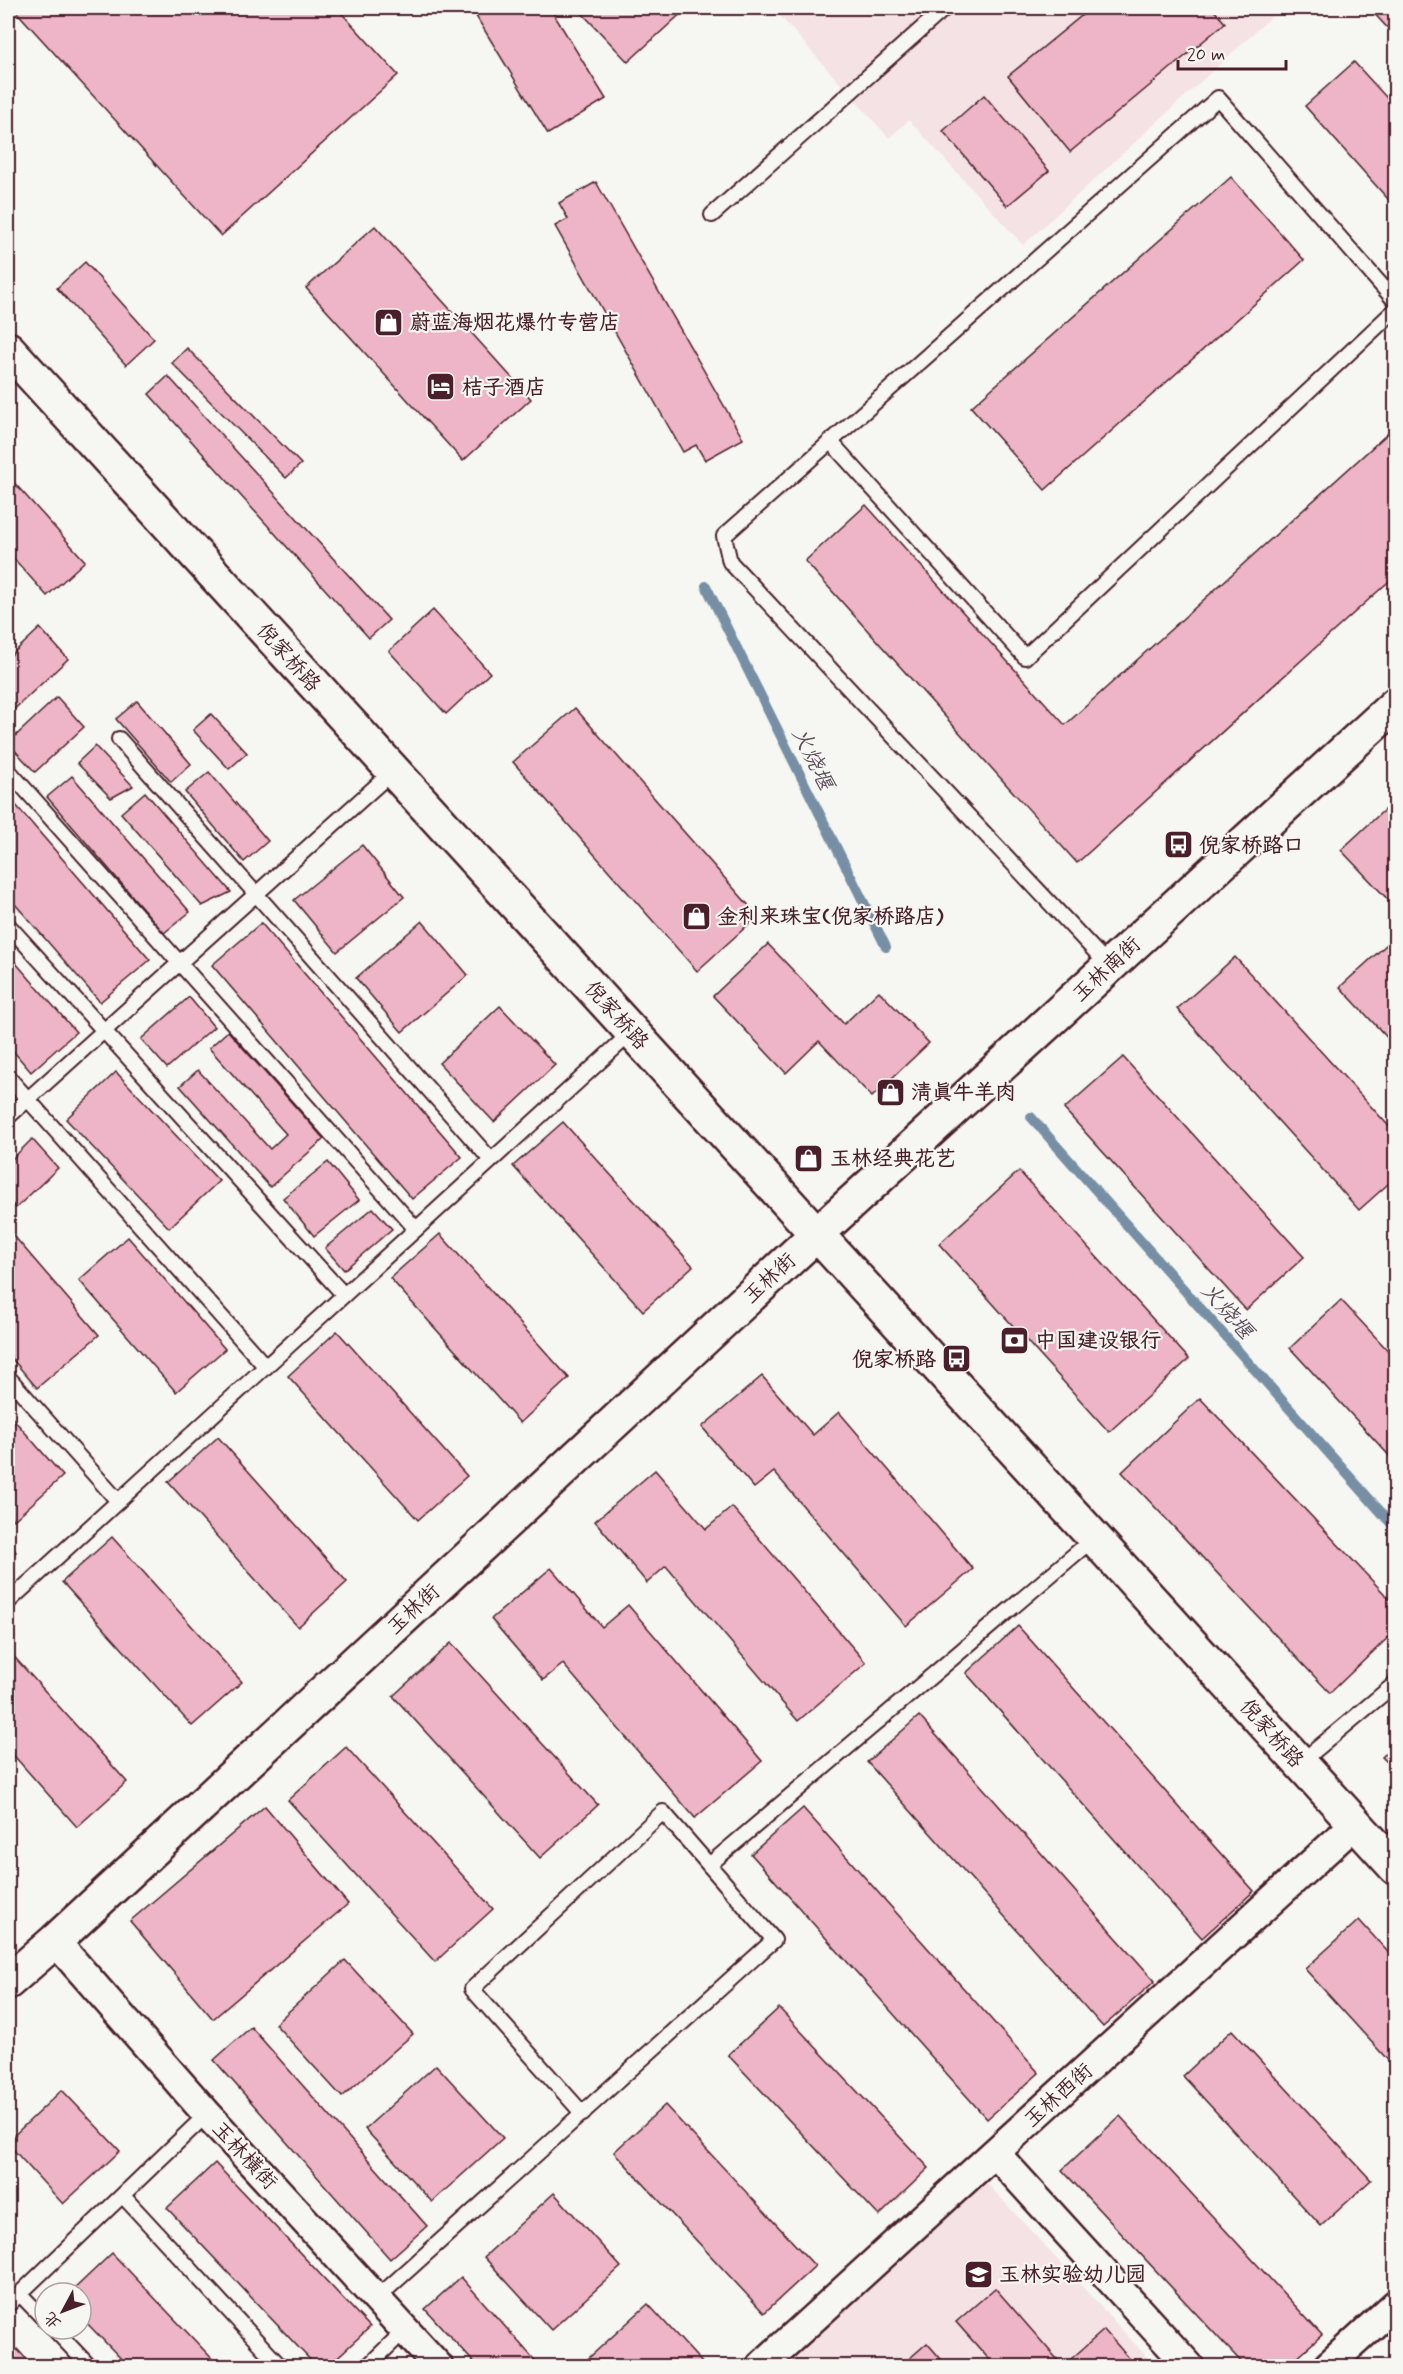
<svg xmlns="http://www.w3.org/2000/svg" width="1403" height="2374" font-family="Mynerve,'LXGW WenKai TC',sans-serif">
  <rect width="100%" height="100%" fill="#f6f6f2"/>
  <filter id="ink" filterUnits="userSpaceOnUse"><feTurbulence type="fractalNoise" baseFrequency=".0167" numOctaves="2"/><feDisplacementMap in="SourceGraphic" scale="12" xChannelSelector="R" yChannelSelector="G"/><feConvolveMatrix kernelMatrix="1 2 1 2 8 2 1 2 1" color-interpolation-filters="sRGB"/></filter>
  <g filter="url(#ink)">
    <g fill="#f4e2e5">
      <path d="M773,8H1281L1023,245L909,120L889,138Z"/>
      <path d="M985,2181L1155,2366H786Z"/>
    </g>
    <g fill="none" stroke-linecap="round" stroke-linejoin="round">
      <g stroke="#778fa5" stroke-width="10">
        <path d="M706,586L886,947"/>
        <path d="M1031,1117L1396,1529"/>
      </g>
    </g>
    <g fill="#eeb4c7" stroke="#4a1f2b" stroke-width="1.5">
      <path d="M13,8H337L398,75L221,236Z"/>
      <path d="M471,8H550L606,99L548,134Z"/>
      <path d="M586,8H687L628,62L581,12Z"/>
      <path d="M1091,8H1212L1225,23L1070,152L1008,76Z"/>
      <path d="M1369,8H1396V37Z"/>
      <path d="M1354,62L1396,108V208L1305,106Z"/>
      <path d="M984,95L1049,171L1007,206L943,131Z"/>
      <path d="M1231,177L1304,260L1045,490L971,407Z"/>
      <path d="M596,182L743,439L705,460L696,445L683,452L555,226L568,219L559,203Z"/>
      <path d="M375,226L531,399L463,461L306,288Z"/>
      <path d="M85,262L154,339L126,365L57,288Z"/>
      <path d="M187,348L301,464L286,478L172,363Z"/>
      <path d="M168,376L389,620L369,638L149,394Z"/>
      <path d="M1396,426V575L1077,863L805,561L866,505L1065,725Z"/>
      <path d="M8,476L85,561L47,596L8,552Z"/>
      <path d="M433,610L490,673L446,714L389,651Z"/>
      <path d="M40,628L68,659L8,715V658Z"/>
      <path d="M57,697L84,727L35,772L8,743Z"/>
      <path d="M137,701L191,764L171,782L116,719Z"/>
      <path d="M575,708L758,916L697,971L513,762Z"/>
      <path d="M211,714L247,753L229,769L193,730Z"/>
      <path d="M95,746L133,786L111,798L77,763Z"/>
      <path d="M209,772L268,841L244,862L185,792Z"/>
      <path d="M72,776L190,912L164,933L47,797Z"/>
      <path d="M145,792L231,892L202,906L121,813Z"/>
      <path d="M8,796L150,960L100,1002L8,896Z"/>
      <path d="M1396,799V908L1341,850Z"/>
      <path d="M362,845L404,897L337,952L294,900Z"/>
      <path d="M422,921L468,975L402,1032L356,978Z"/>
      <path d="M261,923L462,1157L412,1199L212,965Z"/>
      <path d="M1396,936V1047L1340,987Z"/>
      <path d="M768,944L844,1024L879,991L929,1043L872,1097L819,1041L786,1073L713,996Z"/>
      <path d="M8,954L76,1032L31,1072L8,1045Z"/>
      <path d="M1235,957L1396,1134V1177L1359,1210L1177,1009Z"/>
      <path d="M189,997L214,1027L167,1068L141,1039Z"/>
      <path d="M500,1006L555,1065L494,1122L439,1063Z"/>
      <path d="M228,1031L324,1139L270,1187L180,1086L198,1070L270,1149L286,1134L209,1048Z"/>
      <path d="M1123,1057L1304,1257L1246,1310L1064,1109Z"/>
      <path d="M116,1072L219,1181L169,1228L66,1119Z"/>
      <path d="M563,1122L693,1266L643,1311L513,1166Z"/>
      <path d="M32,1139L58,1168L16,1208L8,1199V1163Z"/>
      <path d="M328,1162L359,1200L314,1236L283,1198Z"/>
      <path d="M1019,1171L1189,1359L1109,1432L939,1244Z"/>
      <path d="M373,1208L392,1229L344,1270L325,1248Z"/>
      <path d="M8,1229L99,1335L37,1388L8,1354Z"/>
      <path d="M440,1234L569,1378L520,1423L390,1278Z"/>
      <path d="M128,1237L225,1349L176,1392L79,1280Z"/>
      <path d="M1341,1300L1396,1359V1463L1290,1348Z"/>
      <path d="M337,1331L467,1476L418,1520L288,1376Z"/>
      <path d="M762,1376L813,1435L839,1412L973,1569L906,1626L774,1472L754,1488L702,1427Z"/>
      <path d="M1200,1398L1396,1606V1630L1330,1693L1122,1472Z"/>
      <path d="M8,1413L63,1476L14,1520L8,1513Z"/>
      <path d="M218,1437L347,1582L298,1627L168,1482Z"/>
      <path d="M655,1470L706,1529L732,1507L866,1663L798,1721L666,1566L647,1583L595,1521Z"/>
      <path d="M112,1537L242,1682L192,1726L62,1582Z"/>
      <path d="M8,1542L16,1552L8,1559Z"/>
      <path d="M551,1568L602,1627L628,1605L762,1761L695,1818L563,1664L543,1680L491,1619Z"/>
      <path d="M1018,1626L1254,1891L1202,1938L966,1673Z"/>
      <path d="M451,1643L598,1805L540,1858L393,1696Z"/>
      <path d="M8,1650L127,1782L77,1827L8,1749Z"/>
      <path d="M919,1716L1155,1981L1103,2027L867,1762Z"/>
      <path d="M1396,1744V1771L1382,1757Z"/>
      <path d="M346,1747L493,1909L435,1962L288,1800Z"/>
      <path d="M265,1806L348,1904L213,2019L130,1921Z"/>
      <path d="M803,1808L1039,2073L987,2119L751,1854Z"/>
      <path d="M1359,1920L1396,1961V2069L1305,1969Z"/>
      <path d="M345,1960L413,2034L342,2097L275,2024Z"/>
      <path d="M779,2008L929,2168L879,2216L728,2055Z"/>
      <path d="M251,2027L427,2226L390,2259L214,2060Z"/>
      <path d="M1232,2030L1371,2180L1321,2226L1183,2076Z"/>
      <path d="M436,2065L503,2138L432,2202L365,2129Z"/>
      <path d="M62,2090L120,2151L63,2204L8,2144V2141Z"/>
      <path d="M665,2105L815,2266L764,2313L614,2152Z"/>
      <path d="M1120,2116L1322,2335L1287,2366H1245L1062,2170Z"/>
      <path d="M215,2163L370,2327L328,2366H316L167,2208Z"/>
      <path d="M554,2193L621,2267L551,2330L484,2257Z"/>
      <path d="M112,2253L219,2366H128L81,2317V2293H70Z"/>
      <path d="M461,2277L540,2366H477L425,2309Z"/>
      <path d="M995,2288L1063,2366L1104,2330L1136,2366H995L956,2322Z"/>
      <path d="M648,2304L705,2366H580Z"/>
      <path d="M927,2343L947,2366H901Z"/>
      <path d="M17,2349L33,2366H8V2358Z"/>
    </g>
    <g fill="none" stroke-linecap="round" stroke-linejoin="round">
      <defs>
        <g id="lane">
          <path d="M712,215L945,8"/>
          <path d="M830,441L1025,657L1396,309"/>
          <path d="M119,739L491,1160"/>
          <path d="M8,770L416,1229"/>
          <path d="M8,925L344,1295"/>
          <path d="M1109,966L730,562L724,536L1218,98L1396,302"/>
          <path d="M8,1077L266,1367"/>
          <path d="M8,1117L393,771"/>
          <path d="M8,1377L118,1501"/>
          <path d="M8,1602L632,1032"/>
          <path d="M1300,1763L1396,1683"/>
          <path d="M583,2114L472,1989L663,1812L709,1865L1094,1538"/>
          <path d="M123,2196L280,2366"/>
          <path d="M20,2294L45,2320"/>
          <path d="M376,2299L774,1940L709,1865"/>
          <path d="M8,2305L207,2114"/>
          <path d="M54,2329L89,2366"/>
          <path d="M368,2366L404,2331"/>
        </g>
        <g id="street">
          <path d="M55,1941L207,2114L438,2366"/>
          <path d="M995,2153L1189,2366"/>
          <path d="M761,2366L1355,1824"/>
          <path d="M1328,2366L1396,2304"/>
        </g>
        <g id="secondary">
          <path d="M8,349L1396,1868"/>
          <path d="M8,1982L55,1941L817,1234L1396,704"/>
        </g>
      </defs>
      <use href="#lane" stroke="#4a1f2b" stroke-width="18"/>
      <use href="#street" stroke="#4a1f2b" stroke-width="33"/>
      <use href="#secondary" stroke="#4a1f2b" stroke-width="38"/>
      <use href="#lane" stroke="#f6f6f2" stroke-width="14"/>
      <use href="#street" stroke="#f6f6f2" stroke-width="28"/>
      <use href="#secondary" stroke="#f6f6f2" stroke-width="33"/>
    </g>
  </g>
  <defs>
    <symbol id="shop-square" viewBox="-11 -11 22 22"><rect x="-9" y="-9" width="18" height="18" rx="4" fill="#4a1f2b" stroke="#f6f6f2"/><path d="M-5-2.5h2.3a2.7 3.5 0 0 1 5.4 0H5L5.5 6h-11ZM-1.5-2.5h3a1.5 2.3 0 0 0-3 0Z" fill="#fff"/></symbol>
    <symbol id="hotel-square" viewBox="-11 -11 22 22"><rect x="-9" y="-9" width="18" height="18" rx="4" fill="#4a1f2b" stroke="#f6f6f2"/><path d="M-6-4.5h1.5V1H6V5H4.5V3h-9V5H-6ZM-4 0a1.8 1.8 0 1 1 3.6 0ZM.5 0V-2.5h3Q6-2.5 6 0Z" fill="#fff"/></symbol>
    <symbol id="bus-square" viewBox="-11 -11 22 22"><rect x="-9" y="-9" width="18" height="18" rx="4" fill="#4a1f2b" stroke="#f6f6f2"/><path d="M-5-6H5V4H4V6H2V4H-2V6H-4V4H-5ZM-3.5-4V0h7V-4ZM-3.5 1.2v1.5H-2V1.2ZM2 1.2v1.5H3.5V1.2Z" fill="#fff"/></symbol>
    <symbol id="bank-square" viewBox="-11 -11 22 22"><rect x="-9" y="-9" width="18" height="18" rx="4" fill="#4a1f2b" stroke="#f6f6f2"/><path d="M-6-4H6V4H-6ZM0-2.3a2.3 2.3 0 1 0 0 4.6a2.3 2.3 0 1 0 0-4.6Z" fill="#fff"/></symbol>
    <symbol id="school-square" viewBox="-11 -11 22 22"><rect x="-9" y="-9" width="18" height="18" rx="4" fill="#4a1f2b" stroke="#f6f6f2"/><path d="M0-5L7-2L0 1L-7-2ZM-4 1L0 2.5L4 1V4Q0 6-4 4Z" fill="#fff"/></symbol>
  </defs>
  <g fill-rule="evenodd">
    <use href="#shop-square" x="372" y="306" width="33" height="33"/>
    <use href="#hotel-square" x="424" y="370" width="33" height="33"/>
    <use href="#bus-square" x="1162" y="828" width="33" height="33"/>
    <use href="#shop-square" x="680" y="900" width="33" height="33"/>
    <use href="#shop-square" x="874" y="1076" width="33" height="33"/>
    <use href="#shop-square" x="792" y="1142" width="33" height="33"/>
    <use href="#bank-square" x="998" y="1324" width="33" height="33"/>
    <use href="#bus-square" x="940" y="1342" width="33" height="33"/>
    <use href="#school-square" x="962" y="2258" width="33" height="33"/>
  </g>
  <g text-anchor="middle" stroke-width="4.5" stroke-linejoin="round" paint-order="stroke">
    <g font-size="21" font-weight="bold" fill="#4a1f2b" stroke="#f6f6f2" text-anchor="start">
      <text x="410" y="329">蔚蓝海烟花爆竹专营店</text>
      <text x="462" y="394">桔子酒店</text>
      <text x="1199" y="852">倪家桥路口</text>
      <text x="717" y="923">金利来珠宝(倪家桥路店)</text>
      <text x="911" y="1099">清真牛羊肉</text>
      <text x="830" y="1165">玉林经典花艺</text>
      <text x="1035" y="1347">中国建设银行</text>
      <text x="936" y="1366" text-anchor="end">倪家桥路</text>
      <text x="999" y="2281">玉林实验幼儿园</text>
    </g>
    <g font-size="21" fill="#4a1f2b" stroke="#f6f6f2">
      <text transform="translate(289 657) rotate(48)" y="7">倪家桥路</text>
      <text transform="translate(1106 969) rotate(-43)" y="7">玉林南街</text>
      <text transform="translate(617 1015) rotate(48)" y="7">倪家桥路</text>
      <text transform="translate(769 1278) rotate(-43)" y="7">玉林街</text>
      <text transform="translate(413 1609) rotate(-43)" y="7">玉林街</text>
      <text transform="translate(1272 1733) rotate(48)" y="7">倪家桥路</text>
      <text transform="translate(1058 2095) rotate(-42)" y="7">玉林西街</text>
      <text transform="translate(245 2155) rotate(47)" y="7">玉林横街</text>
    </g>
    <g font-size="22" font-style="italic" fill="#5d4e5e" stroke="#f6f6f2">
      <text transform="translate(814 758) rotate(64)" y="8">火烧堰</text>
      <text transform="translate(1228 1310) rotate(49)" y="8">火烧堰</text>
    </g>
  </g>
  <rect width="1403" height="2374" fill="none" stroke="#f6f6f2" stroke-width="30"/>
  <rect x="15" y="15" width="1373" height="2344" fill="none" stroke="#4a1f2b" stroke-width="2" filter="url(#ink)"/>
  <g transform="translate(63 2311) rotate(229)"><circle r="28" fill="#f6f6f2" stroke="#b1a0a2" stroke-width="1.5"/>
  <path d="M0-4.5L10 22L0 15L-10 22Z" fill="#4a1f2b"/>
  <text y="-9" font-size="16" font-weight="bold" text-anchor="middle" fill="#4a1f2b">北</text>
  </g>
  <path d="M1178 60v9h108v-9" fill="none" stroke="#4a1f2b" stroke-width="3"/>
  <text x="1187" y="60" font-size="18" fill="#4a1f2b" stroke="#f6f6f2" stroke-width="4.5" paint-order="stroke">20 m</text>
</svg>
